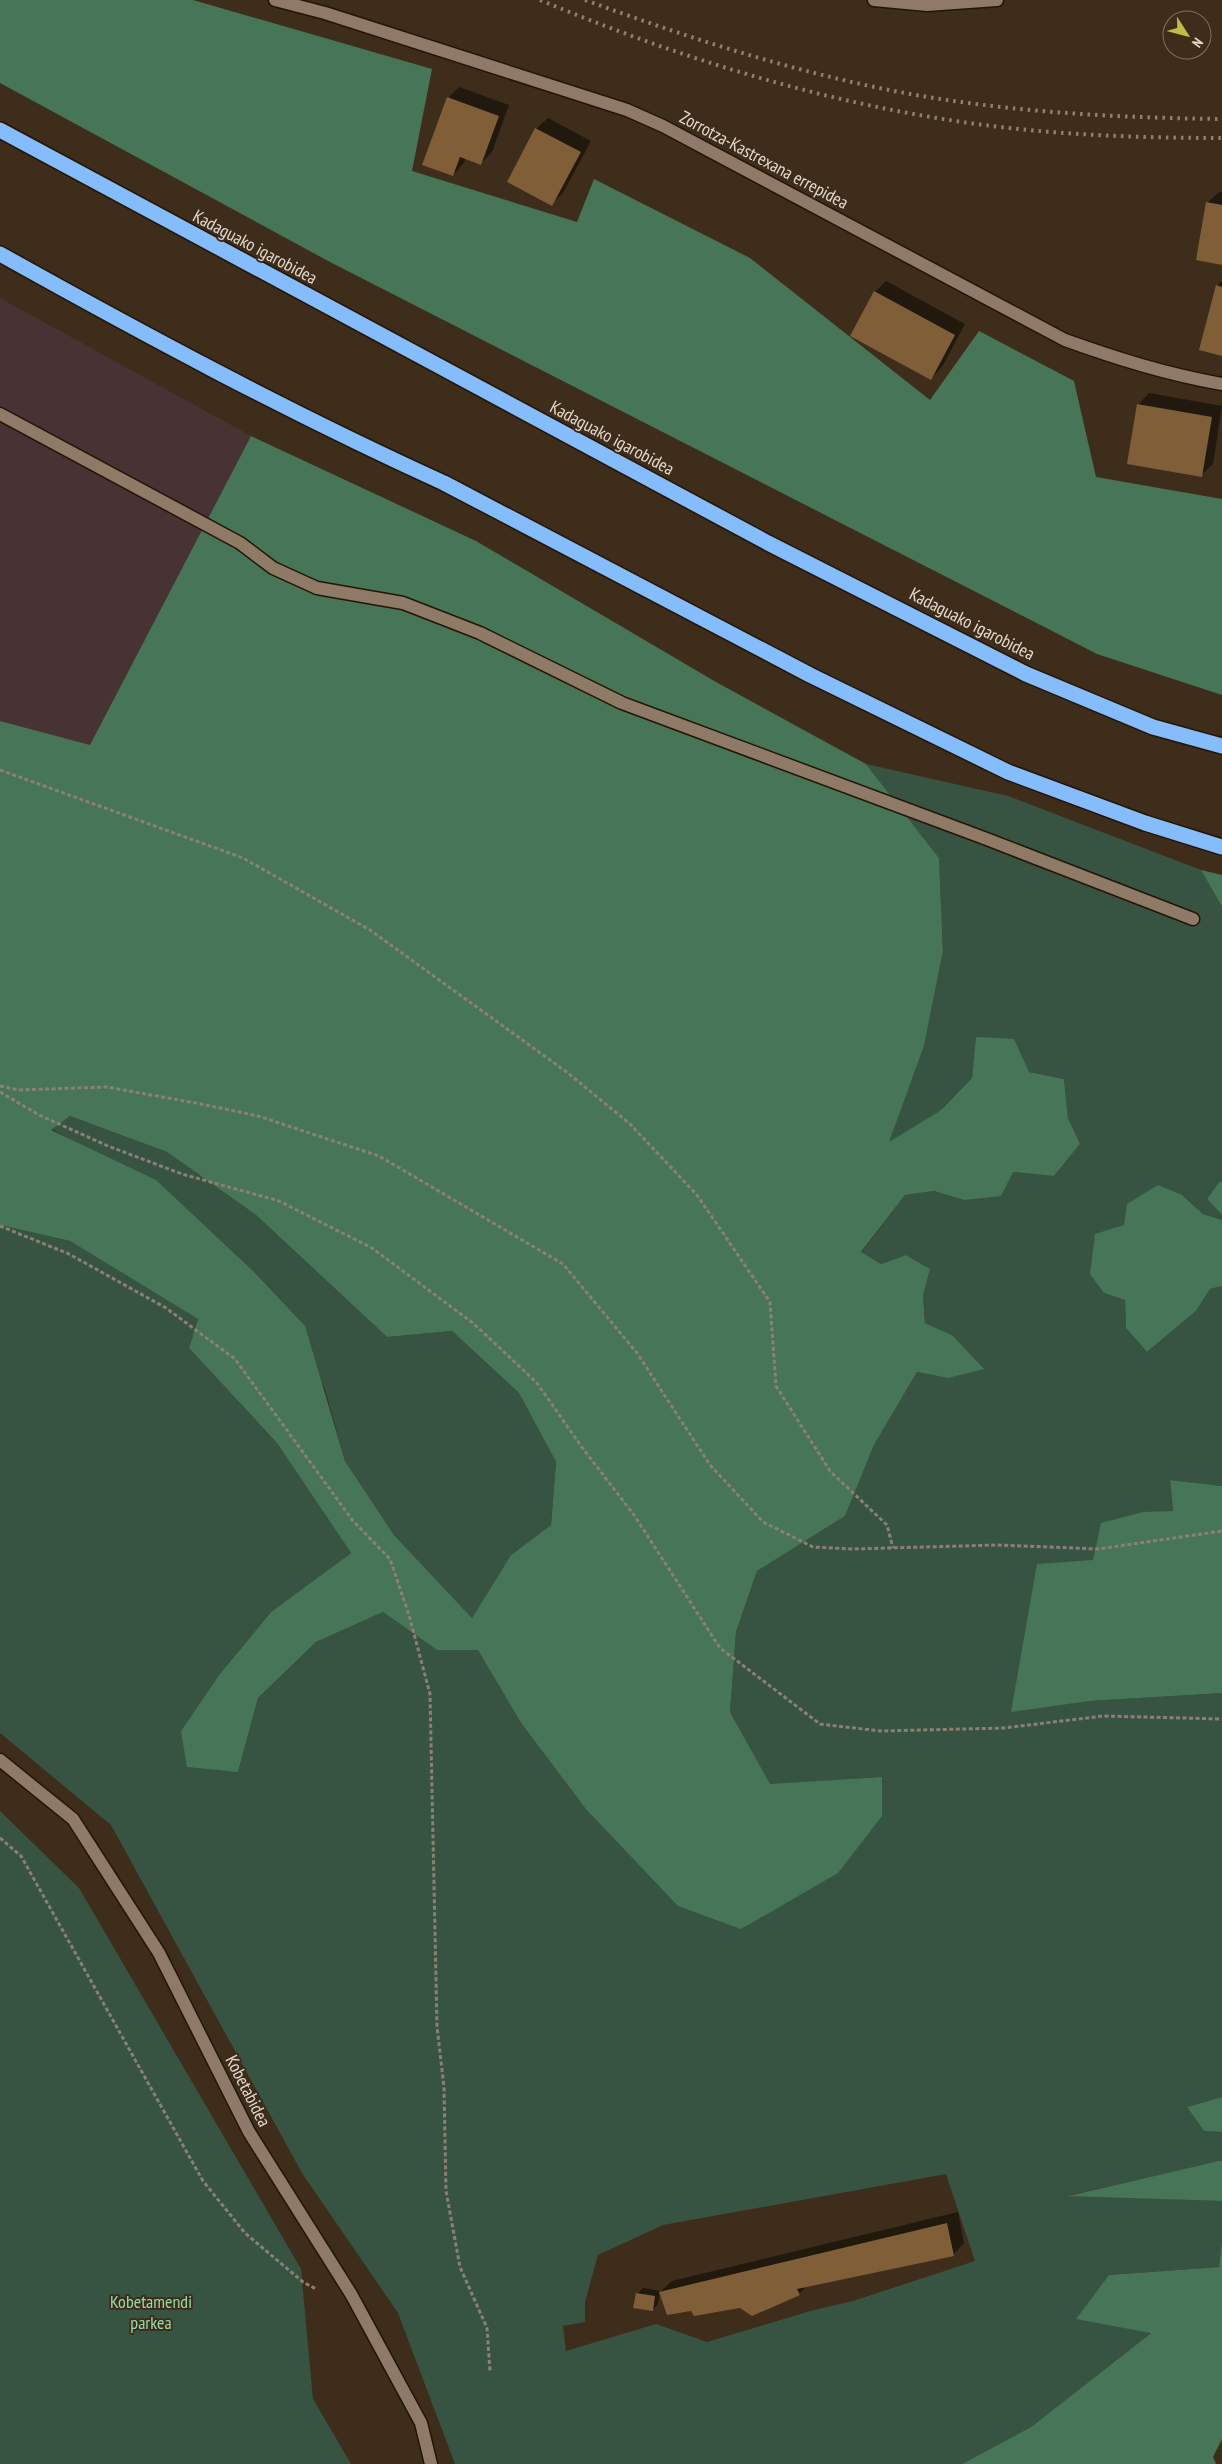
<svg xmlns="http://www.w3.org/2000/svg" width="1222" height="2464" font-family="'PT Sans Narrow',sans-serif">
  <rect width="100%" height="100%" fill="#3e2d1b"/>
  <path fill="#473234" d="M0,298L251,436L90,746L0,721Z"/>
  <g fill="#375442" fill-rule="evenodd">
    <path d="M866,764L1008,796L1201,870L1222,907V1182H1219L1207,1199L1222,1215V1220L1203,1214L1182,1195L1124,1225L1104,1293L1125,1300L1126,1328L1147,1352L1196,1311L1210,1289L1222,1286V1486L1170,1480L1173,1512H1143L1093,1560L1011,1711L1090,1701L1222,1693V2097L1187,2107L1204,2131L1222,2132V2161L1070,2195L1222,2201V2240L1219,2267L1109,2275L1152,2332L1031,2427L962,2464H455L398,2313L302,2173L111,1825L0,1733V1225L70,1241L198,1319L189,1348L277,1443L351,1553L271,1612L219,1675L181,1731L238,1772L258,1698L316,1642L383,1612L437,1650H478L521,1723L585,1808L881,1777L770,1785L730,1712L736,1632L757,1571L845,1516L874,1445L917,1372L948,1378L952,1335L925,1323L923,1296L930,1269L906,1255L881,1264L861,1253L905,1195L934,1191L964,1200L1013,1172L1054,1176L1080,1144L1068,1118L1064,1079L1029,1072L977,1037L972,1078L941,1110L888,1143L924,1046L943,951L939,858ZM946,2174L975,2261L853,2301L814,2310L707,2342L656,2324L566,2351L563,2326L585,2322V2302L598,2255L663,2225Z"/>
    <path d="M70,1116L167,1152L256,1215L387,1337L452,1331L519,1393L556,1462L551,1525L511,1555L472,1618L394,1535L345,1461L324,1386L96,1153L51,1129Z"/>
    <path d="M0,1811L79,1888L301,2269L313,2399L351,2464H0Z"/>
  </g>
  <g fill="#467558" fill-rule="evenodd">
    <path d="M0,0H193L432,69L412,171L577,222L594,179L750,258L930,400L979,331L1074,381L1096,477L1222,499V695L1097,654L330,262L0,83Z"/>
    <path d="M251,436L476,541L716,682L866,764L939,858L943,951L924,1046L889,1142L941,1110L972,1078L976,1037L1014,1039L1029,1072L1064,1079L1068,1118L1080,1144L1054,1176L1013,1172L1001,1196L964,1200L934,1191L905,1195L861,1252L881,1264L906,1255L930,1269L923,1296L925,1323L952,1335L984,1369L948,1378L917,1372L874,1445L845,1516L757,1571L736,1632L730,1712L770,1784L882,1777V1816L838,1873L741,1929L678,1906L585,1808L521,1723L478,1650H437L383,1612L316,1642L258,1698L238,1772L187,1767L181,1731L219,1675L271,1612L351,1553L277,1443L189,1348L198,1319L70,1241L0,1225V721L90,745ZM70,1116L167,1152L256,1215L387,1337L452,1331L519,1393L556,1462L551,1525L511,1555L472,1618L394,1535L345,1461L305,1326L254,1272L156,1180L51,1130Z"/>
    <path d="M1201,870L1222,875V907Z"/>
    <path d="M1219,1182H1222V1215L1207,1199Z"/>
    <path d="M1158,1185L1182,1195L1203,1214L1222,1220V1286L1210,1289L1196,1311L1147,1352L1126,1328L1125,1300L1104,1293L1090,1274L1095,1234L1124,1225L1127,1204Z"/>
    <path d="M1170,1480L1222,1486V1693L1090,1701L1011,1712L1037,1564L1093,1560L1101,1523L1143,1512L1173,1511Z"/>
    <path d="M1222,2097V2132L1204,2131L1187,2107Z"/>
    <path d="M1219,2161H1222V2201L1068,2196Z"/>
    <path d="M1222,2240V2439L1213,2457L1216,2464H962L1031,2427L1151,2333L1076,2319L1109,2275L1219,2267Z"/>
  </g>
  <g fill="#0007">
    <path d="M459,87L509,105L492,152L481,163L466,157L464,163L453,175L448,98Z"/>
    <path d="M548,118L591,141L563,193L551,204L536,129Z"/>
    <path d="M1219,192H1222V264L1207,203Z"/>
    <path d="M886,281L965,324L942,367L931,378L875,292Z"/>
    <path d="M1222,281V354L1217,286Z"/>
    <path d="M1149,393L1222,406L1213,464L1201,475L1138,405Z"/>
    <path d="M958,2212L964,2243L953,2255L808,2285L799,2294L740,2307L668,2313L661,2291L672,2281Z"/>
    <path d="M643,2288L660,2291L658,2304L653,2310L637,2294Z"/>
  </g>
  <g fill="#805e38">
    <path d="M447,97L499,116L481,165L460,157L453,176L422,165Z"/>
    <path d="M535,128L581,152L552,206L507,182Z"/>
    <path d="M1206,202L1222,205V265L1196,260Z"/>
    <path d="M1216,285L1222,287V356L1199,350Z"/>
    <path d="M874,291L955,335L931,380L850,336Z"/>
    <path d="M1137,404L1212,417L1202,477L1127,464Z"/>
    <path d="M947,2223L954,2256L797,2289L800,2295L752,2316L740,2308L694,2316L691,2311L667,2315L659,2292Z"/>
    <path d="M636,2293L655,2296L653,2311L633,2308Z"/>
  </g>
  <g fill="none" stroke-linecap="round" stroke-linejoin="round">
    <defs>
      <path id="lane" d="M0,414L240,543L273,568L317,588L403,603L480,633L622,703L984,838L1193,919"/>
      <g id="street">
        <path d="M874,0L927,5L997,0"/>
        <path d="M0,1760L73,1819L159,1953L249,2132L351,2294L421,2423L431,2464"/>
      </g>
      <path id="secondary" d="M275,0L325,13L627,110L663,126L1065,340C1118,359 1166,374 1222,384"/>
      <g id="highway">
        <path d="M0,130L768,543L1026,674L1153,727L1222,746"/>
        <path d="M0,254C145,335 292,414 444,483L810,675L1008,772L1145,823L1222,847"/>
      </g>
    </defs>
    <use href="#lane" stroke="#241504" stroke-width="15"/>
    <use href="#street" stroke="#241504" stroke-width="15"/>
    <use href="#secondary" stroke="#241504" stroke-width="15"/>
    <use href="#highway" stroke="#241504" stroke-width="18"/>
    <g stroke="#8d7f71" stroke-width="3" stroke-dasharray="4 2.5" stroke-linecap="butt">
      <path d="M0,770L243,858L370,930L568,1073L630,1124L697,1195L770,1302L776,1386L830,1471L887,1525L893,1548"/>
      <path d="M0,1086L19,1090L107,1087L201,1104L258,1116L379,1156L563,1264L637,1353L710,1465L763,1522L813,1547L852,1549L997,1545L1098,1549L1222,1531"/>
      <path d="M0,1092L39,1115L108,1146L182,1174L279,1201L372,1248L473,1323L537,1383L581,1446L634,1515L720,1648L820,1724L881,1731L1004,1728L1103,1716L1222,1719"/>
      <path d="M0,1226L69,1254L166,1308L235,1359L353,1521L390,1559L409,1615L430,1694L437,2027L444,2087L446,2191L460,2267L487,2328L490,2371"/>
      <path d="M0,1838L21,1856L203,2181L245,2233L303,2282L316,2289"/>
    </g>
    <use href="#lane" stroke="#8e7a66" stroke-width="12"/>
    <use href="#street" stroke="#8e7a66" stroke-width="12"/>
    <use href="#secondary" stroke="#8e7a66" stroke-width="12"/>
    <use href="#highway" stroke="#85bcfb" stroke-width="15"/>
    <g stroke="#8e8072" stroke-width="4" stroke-dasharray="2.5 5" stroke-linecap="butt">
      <path d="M540,0C670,54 804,97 943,119C1034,134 1129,138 1222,138"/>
      <path d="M585,0C705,44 834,85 961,102C1048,114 1135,118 1222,119"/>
    </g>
  </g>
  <g text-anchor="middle" stroke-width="4" stroke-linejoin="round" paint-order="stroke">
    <g font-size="18" fill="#e4d9ce" stroke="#3e2d1b">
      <text transform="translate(764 160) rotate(28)" y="6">Zorrotza-Kastrexana errepidea</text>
      <text transform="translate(255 247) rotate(28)" y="6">Kadaguako igarobidea</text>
      <text transform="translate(612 438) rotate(28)" y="6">Kadaguako igarobidea</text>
      <text transform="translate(972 624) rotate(27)" y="6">Kadaguako igarobidea</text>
      <text transform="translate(248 2091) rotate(63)" y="6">Kobetabidea</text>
    </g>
    <g font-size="18" fill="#92ddaf" stroke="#3e2d1b">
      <text x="151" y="2308">Kobetamendi<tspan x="151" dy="21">parkea</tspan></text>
    </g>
  </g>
  <g transform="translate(1187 35) rotate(126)"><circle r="24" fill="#3e2d1b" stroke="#807263"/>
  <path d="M0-4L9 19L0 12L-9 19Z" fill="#bfbe41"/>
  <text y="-8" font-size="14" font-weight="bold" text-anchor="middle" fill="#e4d9ce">N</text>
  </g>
</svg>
